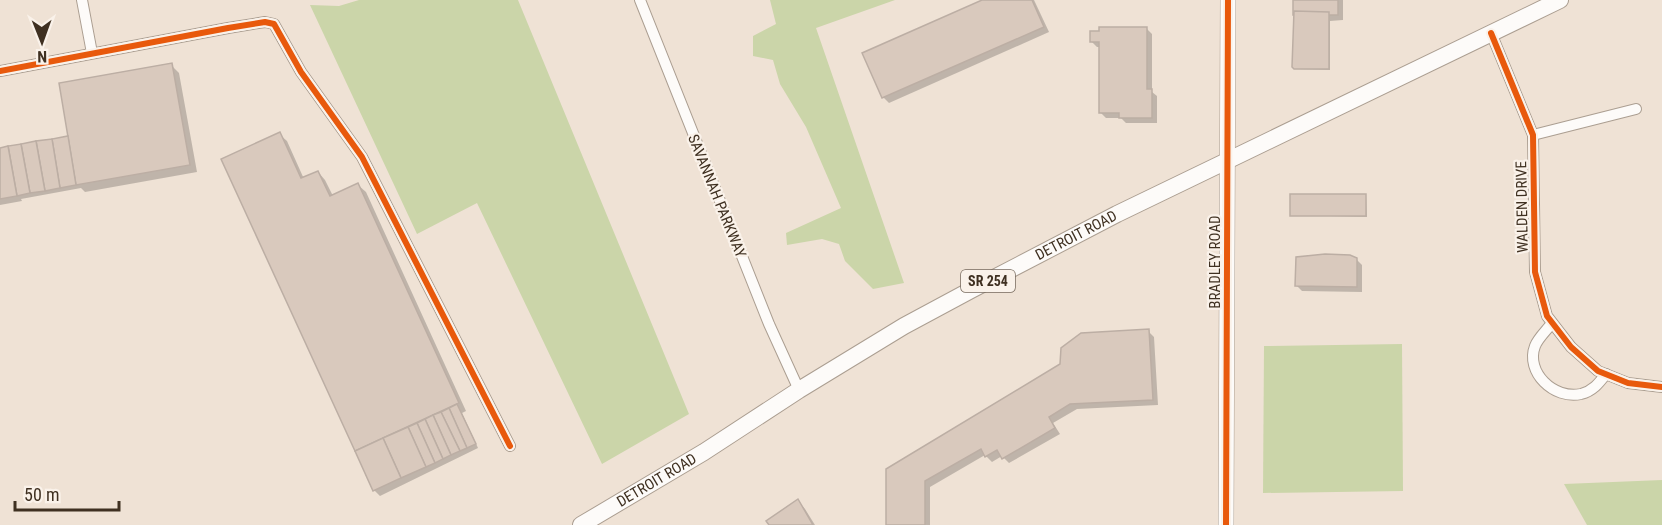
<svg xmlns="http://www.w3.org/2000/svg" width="1662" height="525" font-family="'Roboto Condensed',sans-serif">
  <rect width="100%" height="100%" fill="#efe2d5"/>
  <g fill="#cbd5a9">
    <path d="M359,0H518L689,414L602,464L477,203L417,234L310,5L339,6Z"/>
    <path d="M770,0H895L816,28L904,283L873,289L845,261L839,244L822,239L787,245L786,233L841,208L806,127L780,84L773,60L753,56V36L776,24Z"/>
    <path d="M1402,344L1403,491L1263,493L1264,346Z"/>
    <path d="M1662,480V525H1587L1564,484Z"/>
  </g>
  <g fill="#0003">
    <path d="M986,0H1034L1049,32L889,103L883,97Z"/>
    <path d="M1295,0H1343V20L1330,21V70L1296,69Z"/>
    <path d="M1147,29L1152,34V92L1157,96V123H1126L1121,118H1106L1101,113V47H1097L1091,41Z"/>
    <path d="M171,65L179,73L197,172L85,192L81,188L21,199L22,201L0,205V149L67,137Z"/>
    <path d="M279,134L287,141L304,179L318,172L325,180L333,196L358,185L366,192L466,411L462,413L478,448L380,496L374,490Z"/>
    <path d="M1366,195L1367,217L1292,215Z"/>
    <path d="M1357,260L1362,265V292L1302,291L1297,286Z"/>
    <path d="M1148,331L1154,337L1158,405L1077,409L1053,423L1060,434L1009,463L1002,456L992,462L985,455L930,487V525H888L887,469Z"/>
    <path d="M798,501L805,509L815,525H771Z"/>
  </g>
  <g fill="#d9c9bd" stroke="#bcaea4" stroke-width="1.5">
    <path d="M982,0H1032L1044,27L882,98L862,53Z"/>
    <rect x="1293" y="0" width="45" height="15"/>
    <path d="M1294,11L1329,12V69H1294L1292,67Z"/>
    <path d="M1099,27H1147V89H1152V118H1119V113H1099V42H1090V31H1099Z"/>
    <path d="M172,63L190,165L76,185L59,83Z"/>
    <path d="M280,132L301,178L318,171L330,196L358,183L459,403L355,451L221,159Z"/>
    <path d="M68,136L76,185L60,188L52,139Z"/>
    <path d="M52,139L60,188L45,191L36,141Z"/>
    <path d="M36,141L45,191L30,193L21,144Z"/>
    <path d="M21,144L30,193L17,196L8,146Z"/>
    <path d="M8,146L17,196L0,199V148Z"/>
    <rect x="1290" y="194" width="76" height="22"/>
    <path d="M1325,254L1350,255L1357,258V287L1295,286L1296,257Z"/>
    <path d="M1149,329L1153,400L1070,404L1049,417L1055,428L1002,459L997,450L985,457L981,449L925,481V525H886V469L1060,364L1061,348L1081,333Z"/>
    <path d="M457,404L476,444L467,448L449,408Z"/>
    <path d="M449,408L467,448L460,451L441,412Z"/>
    <path d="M441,412L460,451L451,455L433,415Z"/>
    <path d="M433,415L451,455L443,459L425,419Z"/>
    <path d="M425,419L443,459L435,463L417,423Z"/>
    <path d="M417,423L435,463L426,467L408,427Z"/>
    <path d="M408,427L426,467L401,478L383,438Z"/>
    <path d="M383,438L401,478L373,491L355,451Z"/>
    <path d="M798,499L813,525H769L766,521Z"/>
  </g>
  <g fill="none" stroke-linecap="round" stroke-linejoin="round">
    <defs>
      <g id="street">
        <path d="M82,0L92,53"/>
        <path d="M640,0L769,324L799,390"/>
        <path d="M1491,33L1533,135L1535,272L1547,316L1571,347L1598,371L1628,383L1662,387"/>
        <path d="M0,71L228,28L265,22L274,24L301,72L362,157L510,446"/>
        <path d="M1533,135L1636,109"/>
        <path d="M1552,323C1547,330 1538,338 1535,346C1525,372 1554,400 1581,394C1593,391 1599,383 1606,374"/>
      </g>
      <path id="secondary" d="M1226,525L1228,0"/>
      <g id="primary">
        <path id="s1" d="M581,525L704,452L799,390L904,326L971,290L1117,214L1560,0"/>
      </g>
    </defs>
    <use href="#street" stroke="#ab9e91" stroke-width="12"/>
    <use href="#secondary" stroke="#ab9e91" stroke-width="16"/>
    <use href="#primary" stroke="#ab9e91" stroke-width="18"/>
    <use href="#street" stroke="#fdfbf9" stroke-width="10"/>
    <use href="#secondary" stroke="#fdfbf9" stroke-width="15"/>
    <use href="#primary" stroke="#fdfbf9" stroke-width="16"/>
    <defs>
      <g id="cycleway">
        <path d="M1491,33L1533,135L1535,272L1547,316L1571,347L1598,371L1628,383L1662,387"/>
        <path d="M0,71L228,28L265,22L274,24L301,72L362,157L510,446"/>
        <path d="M1226,525L1228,0"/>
      </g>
    </defs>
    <use href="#cycleway" stroke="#faf2ea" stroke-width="10"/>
    <use href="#cycleway" stroke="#e8590c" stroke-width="6"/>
  </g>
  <g text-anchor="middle" stroke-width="4.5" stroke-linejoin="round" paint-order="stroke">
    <rect fill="#faf2ea" stroke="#776a5d" stroke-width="1.5" x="961" y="270" width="54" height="22" rx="4.5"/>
    <g font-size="14" font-weight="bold" fill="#3f3021">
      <text x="988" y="286">SR 254</text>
    </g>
    <g font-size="15" fill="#3f3021" stroke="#faf2ea">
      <text transform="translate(717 196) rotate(68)" y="5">SAVANNAH PARKWAY</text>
      <text transform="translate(1522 207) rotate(-91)" y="5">WALDEN DRIVE</text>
      <text dy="5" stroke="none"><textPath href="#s1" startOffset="574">DETROIT ROAD</textPath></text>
      <text transform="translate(1215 262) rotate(-90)" y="5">BRADLEY ROAD</text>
      <text dy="5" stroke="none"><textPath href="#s1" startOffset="88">DETROIT ROAD</textPath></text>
    </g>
  </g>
  <g transform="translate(42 42) rotate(179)" stroke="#faf2ea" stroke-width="4.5" paint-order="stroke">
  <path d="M0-4.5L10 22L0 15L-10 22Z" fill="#3f3021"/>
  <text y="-9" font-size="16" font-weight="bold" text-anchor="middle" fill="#3f3021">N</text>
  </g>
  <path d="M15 501v9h104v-9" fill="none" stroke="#3f3021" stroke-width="3"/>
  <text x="24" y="501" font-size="18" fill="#3f3021" stroke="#faf2ea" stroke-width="4.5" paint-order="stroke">50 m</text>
</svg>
